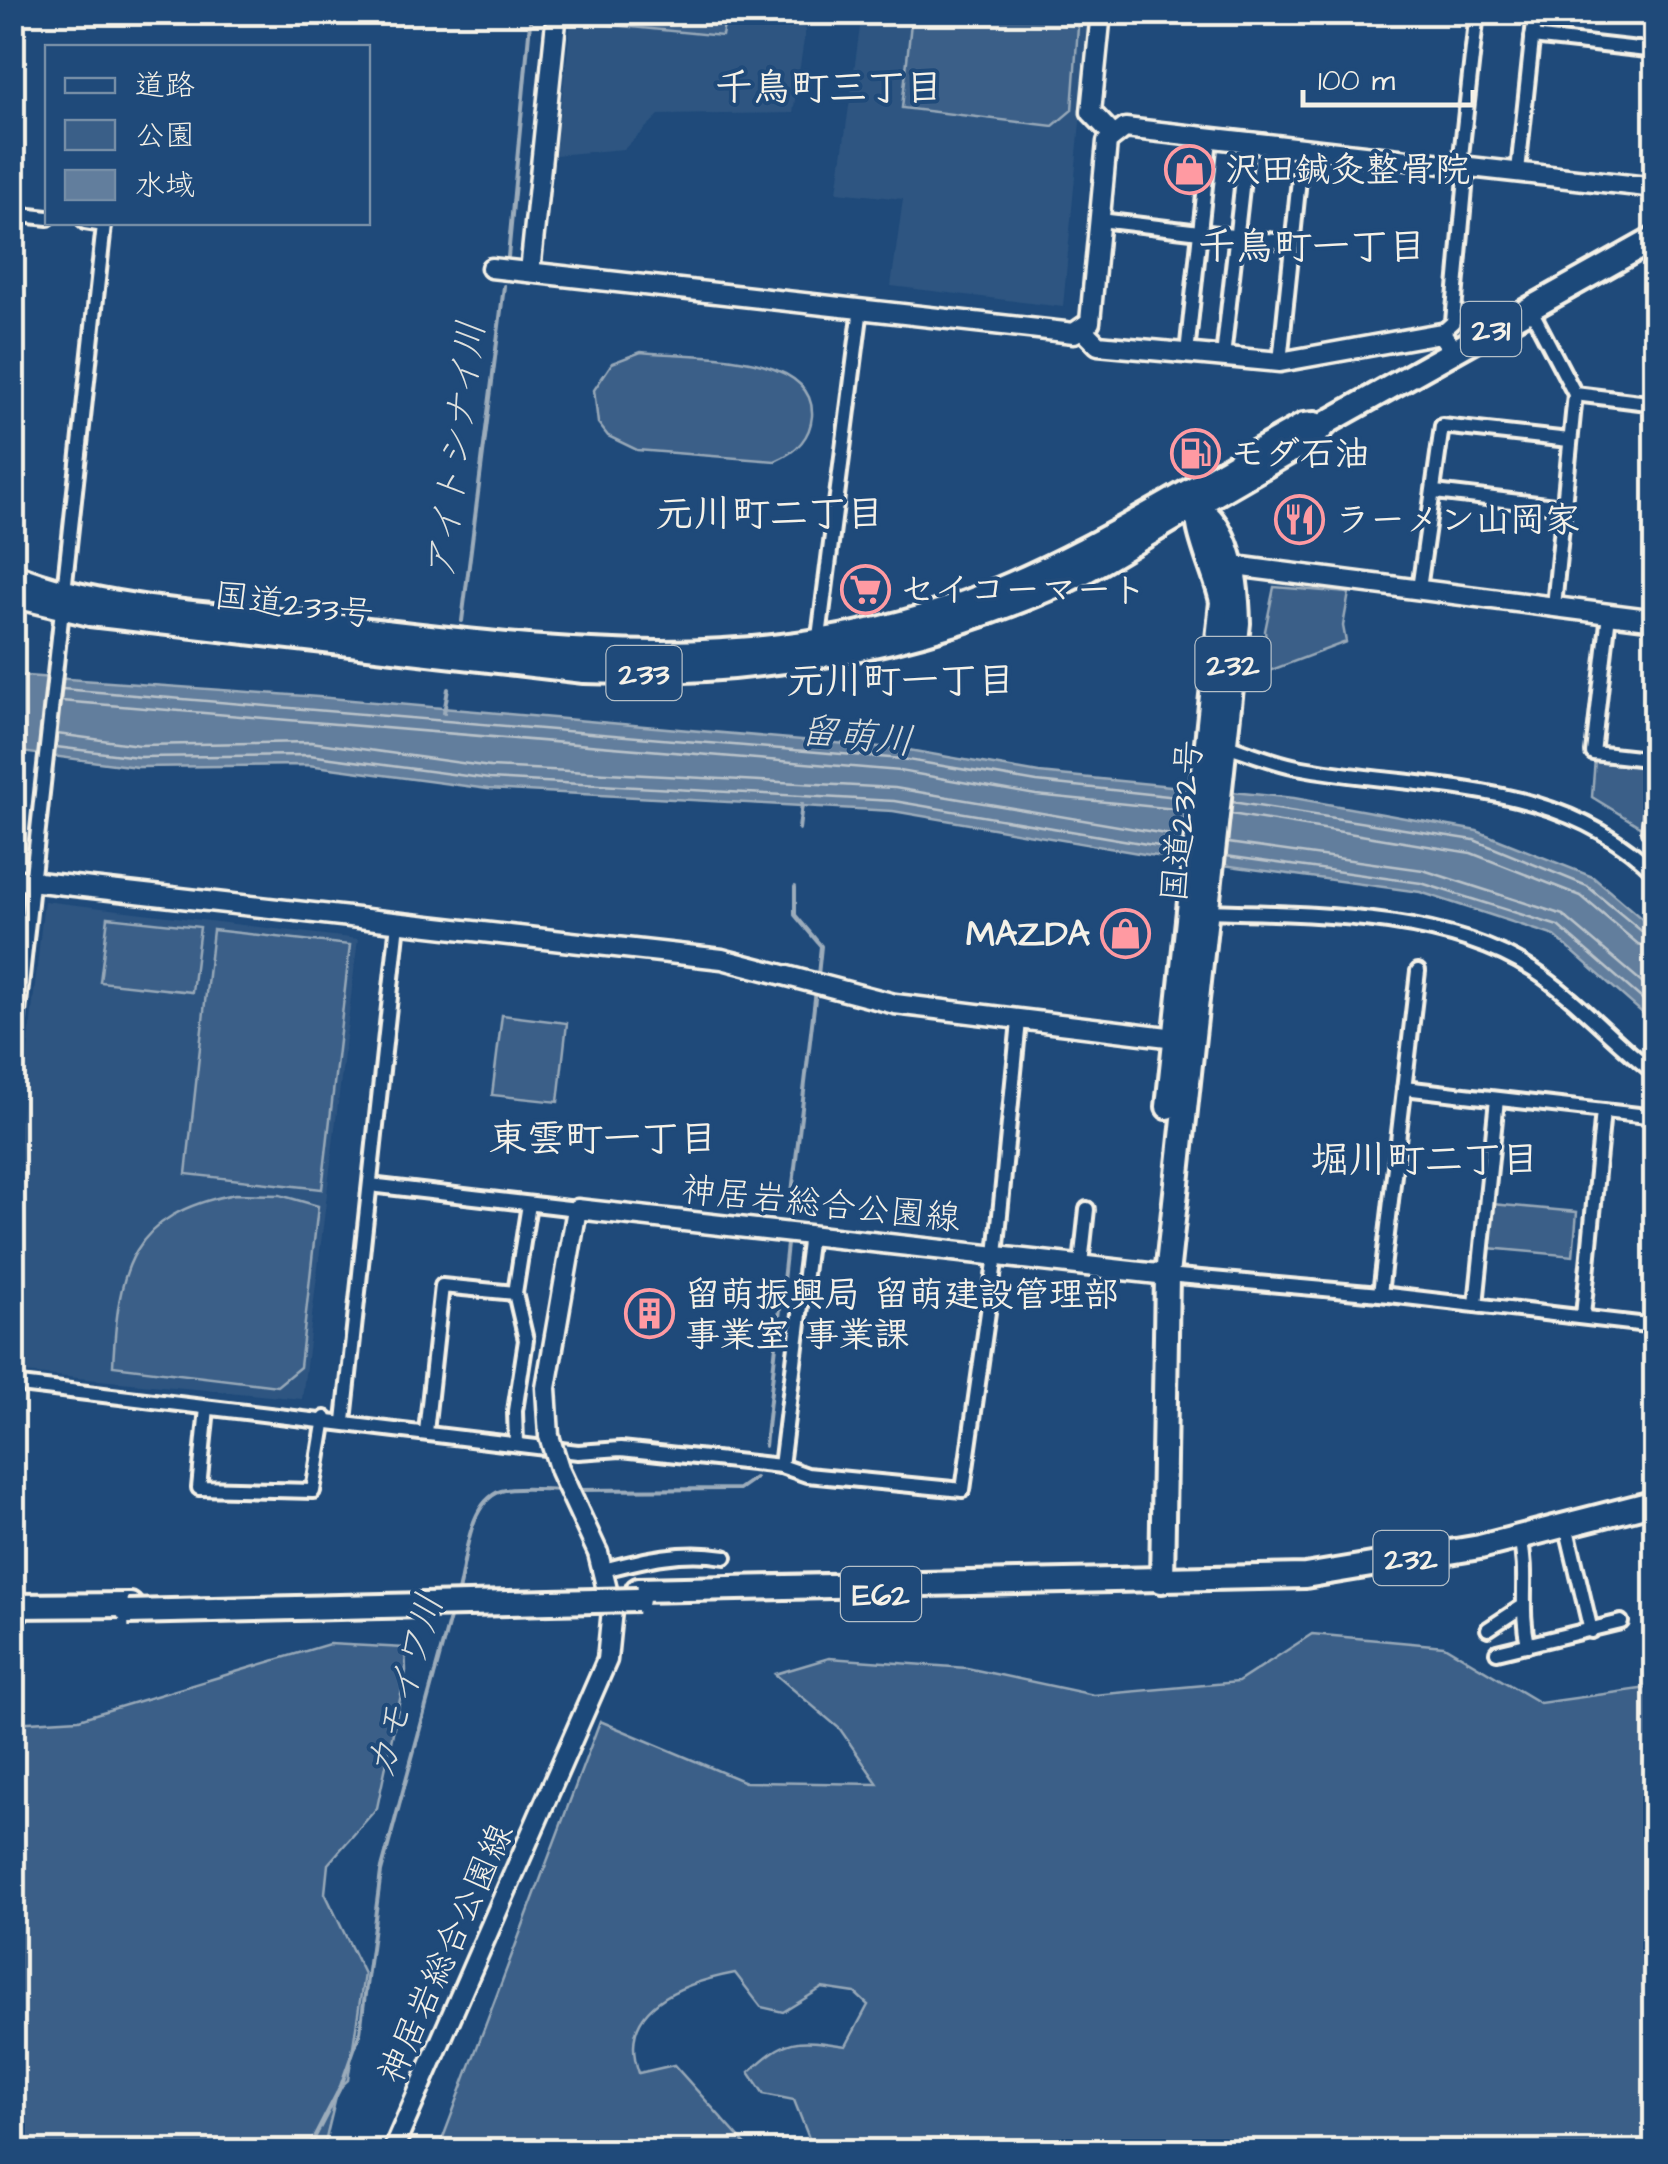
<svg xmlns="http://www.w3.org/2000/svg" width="1668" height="2164" font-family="'Architects Daughter','Klee One',sans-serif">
  <rect width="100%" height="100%" fill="#1f4a7a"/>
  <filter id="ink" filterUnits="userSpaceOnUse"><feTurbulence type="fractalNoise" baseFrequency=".01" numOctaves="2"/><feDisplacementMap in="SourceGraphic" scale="20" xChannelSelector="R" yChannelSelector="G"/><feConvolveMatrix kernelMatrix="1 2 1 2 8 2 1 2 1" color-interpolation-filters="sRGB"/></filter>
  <g filter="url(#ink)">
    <g fill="#2d5581">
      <path d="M572,13H808L793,113L659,115L624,149L555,155Z"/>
      <path d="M862,13H1090L1063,307L891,286L903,199L837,192Z"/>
      <path d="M44,901L358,939L302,1399L13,1372V1189Z"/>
    </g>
    <g fill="#3a5f88" stroke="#97a8b8" stroke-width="2.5">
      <path d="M599,13V12L726,13L722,36L590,23Z"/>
      <path d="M912,13H1079L1072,110L1053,126L902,108Z"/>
      <path d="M641,352C687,357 816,350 812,416C810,440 794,453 775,461L637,450L608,436L598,423L594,390L612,363Z"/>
      <path d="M1274,587L1349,593L1343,626L1346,642L1269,671L1265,631Z"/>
      <path d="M1595,759L1649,766L1641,827L1592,797Z"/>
      <path d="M108,917L200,927L192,992L100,982Z"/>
      <path d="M213,930L350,945L322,1189L186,1174Z"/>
      <path d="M502,1015L567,1023L558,1102L492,1095Z"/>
      <path d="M235,1194L280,1195L318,1206L300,1367L277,1386L113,1366C118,1268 130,1214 235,1194Z"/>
      <path d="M1492,1204L1577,1212L1573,1256L1488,1248Z"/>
      <path d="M1312,1634L1444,1646L1540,1703L1655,1687V2151L872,2152L864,2142L829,2151L812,2146L794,2100L764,2094L749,2072C787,2037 795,2038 846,2046L868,2005L855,1993L822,1988L783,2012L761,2007L735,1973C683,1983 615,2006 639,2073L674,2065L751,2151H438L600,1721L745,1782L878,1784L840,1729L775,1674L829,1658L967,1668L1094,1695L1238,1682Z"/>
      <path d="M329,1644L405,1648L406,1671L377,1808L328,1864L325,1893L364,1974L348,2080L338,2089L323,2151H13V1723L79,1719Z"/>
    </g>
    <path fill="#627e9d" stroke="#9cacbb" stroke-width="2.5" d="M12,675L318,697L903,749L1039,773L1294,798L1477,831L1593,877L1655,930V1024L1555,936L1420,892L1150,855L893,811L488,789L308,765L137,767L13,751Z"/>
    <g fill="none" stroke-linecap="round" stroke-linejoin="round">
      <g stroke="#bac3ca" stroke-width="2.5">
        <path d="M62,689L902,759L1037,782L1187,798"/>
        <path d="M61,701L900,771L1036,795L1186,810"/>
        <path d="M57,734L139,745L311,742L490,767L895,788L1183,837"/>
        <path d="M56,747L138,757L309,755L489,779L894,801L1182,850"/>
        <path d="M1232,802L1474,840L1587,886L1645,934L1656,937"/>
        <path d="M1231,814L1471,853L1581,896L1638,944L1656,949"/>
        <path d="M1228,843L1423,870L1563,915L1656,994"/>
        <path d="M1226,856L1421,883L1558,926L1656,1011"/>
      </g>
      <g stroke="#9cacbb" stroke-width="4">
        <path d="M508,257L531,12"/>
        <path d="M462,621L504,286"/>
        <path d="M444,713L448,689"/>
        <path d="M799,829L802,804"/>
        <path d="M795,887V915L821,946L818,975"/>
        <path d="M789,1218L816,990"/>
        <path d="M765,1446L787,1244"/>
        <path d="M574,1490L739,1489L755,1478"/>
        <path d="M457,1595C466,1566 466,1503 501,1491C519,1486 546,1490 564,1490"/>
        <path d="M307,2152L341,2086L360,2032L381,1872L451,1614"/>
      </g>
      <defs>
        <g id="street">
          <path d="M1611,12L1656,17"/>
          <path d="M1532,37L1656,51"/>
          <path d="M1460,165L1477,12"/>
          <path d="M1518,171L1535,12"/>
          <path d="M12,214L48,218"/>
          <path d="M1100,220L1292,243"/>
          <path d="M1530,308L1575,394L1554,606"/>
          <path d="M1441,333L1453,322L1467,166"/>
          <path d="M1187,353L1210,139"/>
          <path d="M1223,357L1247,143"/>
          <path d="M1280,362L1302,150"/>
          <path d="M1575,394L1656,404"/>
          <path d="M1435,492L1563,507"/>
          <path d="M1419,589L1442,426L1569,440"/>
          <path d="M1609,614L1593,753L1656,760"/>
          <path d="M818,645L861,308"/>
          <path d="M1224,744C1248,752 1272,762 1297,767C1422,791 1559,776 1656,874"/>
          <path d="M1656,782L1649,831L1656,839"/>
          <path d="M1207,911C1308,914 1446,913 1533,970C1578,999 1613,1042 1656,1074"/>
          <path d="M12,1068L104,225L85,222"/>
          <path d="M1404,1088L1656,1117"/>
          <path d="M370,1185L577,1209"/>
          <path d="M1081,1264L1087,1209"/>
          <path d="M1167,1275L1380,1294L1656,1326"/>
          <path d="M1380,1294L1418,971"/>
          <path d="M1476,1305L1497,1099"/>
          <path d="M1583,1316L1603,1111"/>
          <path d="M12,1384L578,1452L621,1449L781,1466L807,1475L963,1490L996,1255L1019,1021"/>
          <path d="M1656,1394V1432"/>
          <path d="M207,1408L199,1488L313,1491L325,1418"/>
          <path d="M344,1421L398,923"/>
          <path d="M426,1432L442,1286L515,1293"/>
          <path d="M516,1444L515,1411L526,1340L515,1293L529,1204"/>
          <path d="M781,1466L810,1234"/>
          <path d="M1566,1525L1591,1631"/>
          <path d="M1520,1537C1529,1577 1519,1604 1528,1645"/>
          <path d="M604,1570C645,1559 682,1550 725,1557"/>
          <path d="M1488,1629L1520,1608"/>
          <path d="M1497,1652L1621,1622"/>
        </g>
        <g id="secondary">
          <path d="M1101,12L1091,112L1113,135"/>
          <path d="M491,268L1074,333L1090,322L1107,142L1125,128L1656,188"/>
          <path d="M530,272L557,12"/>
          <path d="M1083,330L1098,345L1280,362L1441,333L1453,350"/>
          <path d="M1219,564L1656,620"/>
          <path d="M12,879L722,959L895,1004L1184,1039"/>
          <path d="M549,1436L546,1388L577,1209L1167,1275"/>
          <path d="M392,2152L607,1660L612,1610L598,1553"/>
        </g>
        <g id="highway">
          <path d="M1654,187L1656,190"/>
          <path d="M12,575C107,613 232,615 333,626C542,650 744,679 948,609C1074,566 1188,489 1304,425L1315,424"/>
          <path d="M12,595L90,614L584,671C746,676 903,652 1053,587C1104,564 1150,531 1199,504C1236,482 1274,461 1311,439L1328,422L1656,238"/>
          <path d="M1168,1107L1222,602C1217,574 1189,521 1200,498"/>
          <path d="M1162,1581L1167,1275L1238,623C1237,580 1231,517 1184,500"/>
          <path d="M638,1590L1305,1576L1480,1547L1656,1502"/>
          <path d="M12,1606L130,1605"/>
        </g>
      </defs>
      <use href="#street" stroke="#f4f1e8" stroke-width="20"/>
      <use href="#secondary" stroke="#f4f1e8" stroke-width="25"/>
      <use href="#highway" stroke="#f4f1e8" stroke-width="30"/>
      <use href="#street" stroke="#1f4a7a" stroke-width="12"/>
      <use href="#secondary" stroke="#1f4a7a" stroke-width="18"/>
      <use href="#highway" stroke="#1f4a7a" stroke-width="22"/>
      <defs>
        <path id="secondary-bridge" d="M549,1436L560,1471L598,1553"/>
        <path id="highway-bridge" d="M128,1612L638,1600"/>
      </defs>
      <use href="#secondary-bridge" stroke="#f4f1e8" stroke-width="25" stroke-linecap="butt"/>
      <use href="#highway-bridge" stroke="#f4f1e8" stroke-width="30" stroke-linecap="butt"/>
      <use href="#secondary-bridge" stroke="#1f4a7a" stroke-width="18"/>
      <use href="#highway-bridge" stroke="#1f4a7a" stroke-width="22"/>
    </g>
  </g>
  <defs>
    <symbol id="shop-ring" viewBox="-11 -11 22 22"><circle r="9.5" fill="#1f4a7a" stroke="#ff9aa2" stroke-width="1.5"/><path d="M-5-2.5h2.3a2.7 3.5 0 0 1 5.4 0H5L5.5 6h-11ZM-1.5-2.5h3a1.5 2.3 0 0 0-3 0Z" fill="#ff9aa2"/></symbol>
    <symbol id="fuel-ring" viewBox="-11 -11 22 22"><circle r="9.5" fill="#1f4a7a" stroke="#ff9aa2" stroke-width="1.5"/><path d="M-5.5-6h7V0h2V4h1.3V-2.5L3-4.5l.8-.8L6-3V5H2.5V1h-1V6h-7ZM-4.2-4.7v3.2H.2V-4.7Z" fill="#ff9aa2"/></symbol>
    <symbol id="restaurant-ring" viewBox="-11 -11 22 22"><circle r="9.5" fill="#1f4a7a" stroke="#ff9aa2" stroke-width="1.5"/><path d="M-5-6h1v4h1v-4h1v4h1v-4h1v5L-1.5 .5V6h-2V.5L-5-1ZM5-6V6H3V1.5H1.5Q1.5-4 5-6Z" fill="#ff9aa2"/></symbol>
    <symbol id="supermarket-ring" viewBox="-11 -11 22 22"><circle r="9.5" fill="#1f4a7a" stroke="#ff9aa2" stroke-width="1.5"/><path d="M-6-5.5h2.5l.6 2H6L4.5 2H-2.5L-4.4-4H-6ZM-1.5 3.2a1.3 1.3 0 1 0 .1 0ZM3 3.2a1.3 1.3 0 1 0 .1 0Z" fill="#ff9aa2"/></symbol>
    <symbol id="building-ring" viewBox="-11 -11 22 22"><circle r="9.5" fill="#1f4a7a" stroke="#ff9aa2" stroke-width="1.5"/><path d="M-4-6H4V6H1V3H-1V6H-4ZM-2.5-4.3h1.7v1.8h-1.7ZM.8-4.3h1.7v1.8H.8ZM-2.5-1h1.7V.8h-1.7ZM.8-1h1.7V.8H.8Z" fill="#ff9aa2"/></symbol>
  </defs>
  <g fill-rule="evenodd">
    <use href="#shop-ring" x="1162" y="142" width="55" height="55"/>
    <use href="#fuel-ring" x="1168" y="426" width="55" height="55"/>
    <use href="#restaurant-ring" x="1272" y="492" width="55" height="55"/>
    <use href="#supermarket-ring" x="838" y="562" width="55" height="55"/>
    <use href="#shop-ring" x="1098" y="906" width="55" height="55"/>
    <use href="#building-ring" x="622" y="1286" width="55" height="55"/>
  </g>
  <g text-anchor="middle" stroke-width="8" stroke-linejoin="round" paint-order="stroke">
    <g fill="#1f4a7a" stroke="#b4bfc7" stroke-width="2.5">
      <rect x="1461" y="302" width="60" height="54" rx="8"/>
      <rect x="1195.5" y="637" width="75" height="54" rx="8"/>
      <rect x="606.5" y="646" width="75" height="54" rx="8"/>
      <rect x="1373.5" y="1531" width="75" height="54" rx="8"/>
      <rect x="841" y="1567" width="80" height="54" rx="8"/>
    </g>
    <g font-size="32" font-weight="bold" fill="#f4f1e8">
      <text x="1491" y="340">231</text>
      <text x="1233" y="675">232</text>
      <text x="644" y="684">233</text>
      <text x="1411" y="1569">232</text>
      <text x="881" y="1605">E62</text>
    </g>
    <g font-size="35" font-weight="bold" fill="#f4f1e8" stroke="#1f4a7a" text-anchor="start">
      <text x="1225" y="181">沢田鍼灸整骨院</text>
      <text x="1230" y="465">モダ石油</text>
      <text x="1335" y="531">ラーメン山岡家</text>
      <text x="900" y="601">セイコーマート</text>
      <text x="1090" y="945" text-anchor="end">MAZDA</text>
      <text x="685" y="1306">留萌振興局 留萌建設管理部<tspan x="685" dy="40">事業室 事業課</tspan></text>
    </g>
    <g font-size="35" fill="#f4f1e8" stroke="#1f4a7a">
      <text transform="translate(294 604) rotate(7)" y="12">国道233号</text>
      <text transform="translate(1181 821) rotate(-84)" y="12">国道232号</text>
      <text transform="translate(821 1203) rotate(6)" y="12">神居岩総合公園線</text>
      <text transform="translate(445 1953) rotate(-66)" y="12">神居岩総合公園線</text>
    </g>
    <g font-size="38" font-weight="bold" fill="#f4f1e8" stroke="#1f4a7a">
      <text x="829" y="100">千鳥町三丁目</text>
      <text x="1312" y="259">千鳥町一丁目</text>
      <text x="770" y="526">元川町二丁目</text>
      <text x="901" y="693">元川町一丁目</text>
      <text x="603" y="1151">東雲町一丁目</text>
      <text x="1425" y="1172">堀川町二丁目</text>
    </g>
    <g font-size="38" font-style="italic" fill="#dee0dd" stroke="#1f4a7a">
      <text transform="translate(455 450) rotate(-83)" y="13">アイトシナイ川</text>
      <text transform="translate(857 735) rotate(6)" y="13">留萌川</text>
      <text transform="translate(404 1686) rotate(-74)" y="13">カモイワ川</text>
    </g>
  </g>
  <rect width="1668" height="2164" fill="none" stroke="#1f4a7a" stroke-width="50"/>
  <rect x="25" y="25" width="1618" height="2114" fill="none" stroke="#f4f1e8" stroke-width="4" filter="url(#ink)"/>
  <rect x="45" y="45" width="325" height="180" fill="#1f4a7a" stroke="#748da6" stroke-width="2.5"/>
  <rect x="65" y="78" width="50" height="15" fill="#1f4a7a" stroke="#748da6" stroke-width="2.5"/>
  <text x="135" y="95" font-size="30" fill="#f4f1e8">道路</text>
  <rect x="65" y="120" width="50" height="30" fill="#3a5f88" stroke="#748da6" stroke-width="2.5"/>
  <text x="135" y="145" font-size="30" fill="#f4f1e8">公園</text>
  <rect x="65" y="170" width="50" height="30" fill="#627e9d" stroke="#748da6" stroke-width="2.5"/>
  <text x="135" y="195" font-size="30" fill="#f4f1e8">水域</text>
  <path d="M1303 90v15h170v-15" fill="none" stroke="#f4f1e8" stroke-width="5"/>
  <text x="1318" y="90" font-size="30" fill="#f4f1e8" stroke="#1f4a7a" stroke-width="8" paint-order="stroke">100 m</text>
</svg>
